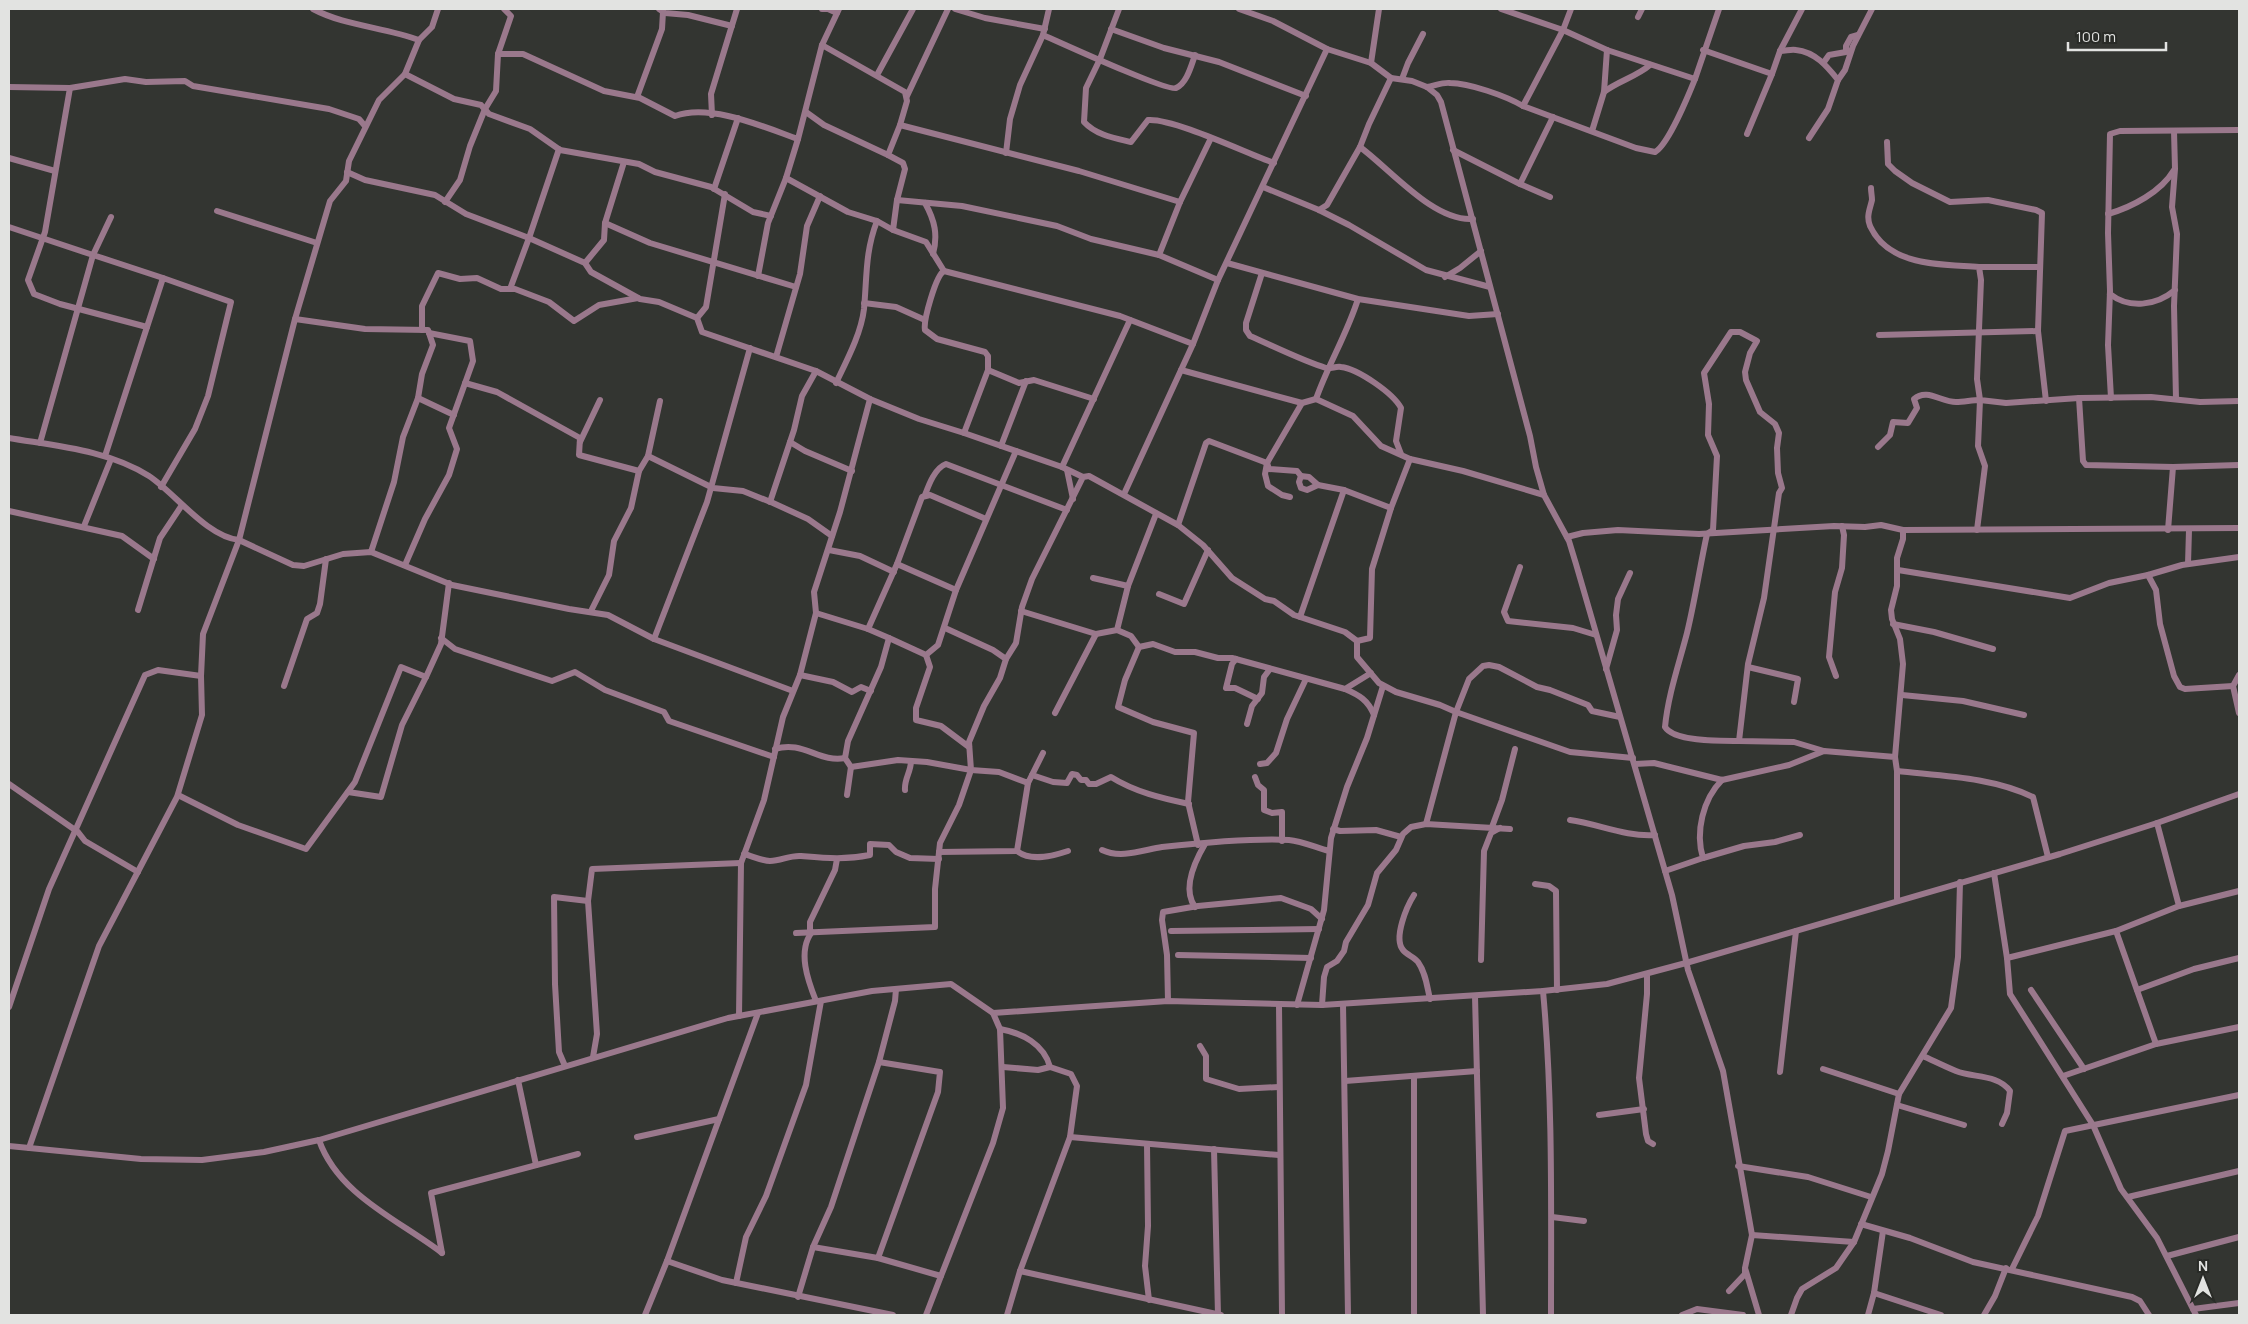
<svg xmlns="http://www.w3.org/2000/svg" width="2248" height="1324" font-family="Manrope,sans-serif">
  <rect width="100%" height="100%" fill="#333531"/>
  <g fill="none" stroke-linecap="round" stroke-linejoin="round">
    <g stroke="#9a788c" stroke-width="6">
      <path d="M313,9C345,26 384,27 419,40"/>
      <path d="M659,9L665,13L688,15L732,26"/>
      <path d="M822,9H828L837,13"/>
      <path d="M955,9L985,18L1045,29"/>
      <path d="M1049,9L1043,35C1059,42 1168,92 1176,88C1187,83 1191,66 1195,55"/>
      <path d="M1119,9L1100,59L1086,88L1084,122C1096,135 1114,138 1131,142L1148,120C1173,118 1246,153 1274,163"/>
      <path d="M1239,9L1273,21L1327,49L1371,63L1391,78L1412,81L1427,87L1437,95L1441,102L1530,436L1536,467L1544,495L1569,541L1576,564L1672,895L1688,970L1723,1071L1752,1235L1745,1268L1759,1315"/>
      <path d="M1501,9L1563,30L1607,50L1695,79L1719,9"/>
      <path d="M1638,17L1642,9"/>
      <path d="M1111,29L1164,48L1219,62L1306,96"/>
      <path d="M822,45L905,92L907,101L900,125"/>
      <path d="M1703,50L1772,74L1780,51L1802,9"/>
      <path d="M1780,51C1786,51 1791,49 1796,50C1815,52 1827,66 1838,80L1828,109L1809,138"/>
      <path d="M498,54H523L604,91L640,98L675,116C710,103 764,127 798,139"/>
      <path d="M1824,62L1829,55L1846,52V46L1851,37L1858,35"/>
      <path d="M1371,63L1379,9"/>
      <path d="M405,74L454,99L481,105L489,114L530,129L560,150L639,164L655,172L711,187L753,212L771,216"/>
      <path d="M877,75L913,9"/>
      <path d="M1402,79L1408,63L1423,34"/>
      <path d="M1838,80L1845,70L1853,46L1872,9"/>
      <path d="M9,87L70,88L125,79L146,82L185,81L193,86L329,109L359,119L365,126"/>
      <path d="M1427,87C1434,86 1443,82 1450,83C1469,83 1506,96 1523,106L1636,148L1655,152C1668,145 1689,94 1695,79"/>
      <path d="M70,88L45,232L28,280L34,294L60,304L147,327L163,278L231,302L208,396L195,429L161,487"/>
      <path d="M1604,92C1618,81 1636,77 1650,65"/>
      <path d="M907,96L948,9"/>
      <path d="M637,97L662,29L663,12"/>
      <path d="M1523,106L1563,30L1571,9"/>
      <path d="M806,112L824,125L888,155"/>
      <path d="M712,115L711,94L737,9"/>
      <path d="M1592,131L1604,92L1607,50"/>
      <path d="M2174,131L2175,169L2172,207L2177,234L2174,306L2176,399"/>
      <path d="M1747,134L1772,74"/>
      <path d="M1887,142L1888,164L1895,171L1912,183L1950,202L1988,200L2036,210L2042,213L2038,331L2046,401"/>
      <path d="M1360,147C1391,170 1434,222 1473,219"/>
      <path d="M1453,150L1520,184L1553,117"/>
      <path d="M1006,153L1010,119L1020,85L1043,35"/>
      <path d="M9,158L55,171"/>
      <path d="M347,172L365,180L435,195L466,214L529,238L585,263L591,272L640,299L659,302L697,318L702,332L816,371L870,399L840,512L814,592L816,613L800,675L783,717L764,800L741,863L739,1016"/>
      <path d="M786,178L848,212L877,221C865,252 867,277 864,309C861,334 847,360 836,383"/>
      <path d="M1520,184L1550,197"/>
      <path d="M1263,187L1319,210L1349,225L1426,270L1490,287"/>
      <path d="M1871,188C1871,192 1872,196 1872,200C1870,209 1866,216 1870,226C1889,267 1941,264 1979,267L1981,280L1977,379L1980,400L2006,403L2079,398L2151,397L2200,402L2239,401"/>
      <path d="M714,189L738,118"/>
      <path d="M897,200L962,206L1057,226L1091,239L1159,255L1218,280"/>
      <path d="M445,202L460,180L470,146L485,109L496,91L498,54L511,16L504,9"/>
      <path d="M925,203C935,221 938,235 933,254"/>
      <path d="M1319,210L1327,205L1360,147L1369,124L1391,78"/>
      <path d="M217,211L317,243"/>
      <path d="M2108,214C2132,207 2161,192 2174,170"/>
      <path d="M111,217L93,255L163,278"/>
      <path d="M877,221L893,230L926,242L944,271"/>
      <path d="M605,223L650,243L796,287"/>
      <path d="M9,227L93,255L40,443"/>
      <path d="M893,230L897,200L905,169L903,163L888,155L900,125L1079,171L1180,202"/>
      <path d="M1159,255L1180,202L1211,138"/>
      <path d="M585,263L604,240L605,223L624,162"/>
      <path d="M1227,263L1358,299L1469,316L1498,314"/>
      <path d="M1979,267H2039"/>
      <path d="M1262,273L1246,323V330L1250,336C1273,346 1303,361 1326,368C1331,369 1336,366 1341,367C1358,369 1393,393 1401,408L1396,441L1401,454"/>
      <path d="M758,276L768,223L786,178L798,139L822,45L839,9"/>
      <path d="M1445,277L1460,268L1481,251"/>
      <path d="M510,289L529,238L559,149"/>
      <path d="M2110,294C2129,309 2156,306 2175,290"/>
      <path d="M864,303L896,307L925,320"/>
      <path d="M697,318L706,307L725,194"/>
      <path d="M295,319L365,329L428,330L433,345L422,374L418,398L403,437L394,482L371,552"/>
      <path d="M422,330V306L438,273L460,279L477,278L501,289H515L549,302L574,321L599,305L638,298"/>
      <path d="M1879,335L2038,331"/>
      <path d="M776,357L800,274L807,226L820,196"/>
      <path d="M988,370V356L985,352L937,339L925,330C923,321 936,275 944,271L1120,316L1193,344"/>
      <path d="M1181,370L1302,403"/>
      <path d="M465,383L497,392L580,438L579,455L639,471"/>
      <path d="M418,398L454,415"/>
      <path d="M2079,398L2083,461L2086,465L2173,467L2239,465"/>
      <path d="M2111,398L2108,345L2110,291L2108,233L2110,134L2120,131L2239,130"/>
      <path d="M870,399L919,419L964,433"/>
      <path d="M9,438C56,446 108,450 149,476C175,493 207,537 239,540L293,565L304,566L343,554L371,552L452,585L569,609L608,615L654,639L793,691"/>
      <path d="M580,442L600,400"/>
      <path d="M790,442L805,451L852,471"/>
      <path d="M1001,446L1026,381"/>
      <path d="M1878,447L1890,435L1893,422L1908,423L1917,408L1914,399C1927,388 1941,402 1956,402C1964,402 1972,400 1980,400L1978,446L1985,466L1977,530"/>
      <path d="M105,456L147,327"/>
      <path d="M648,456L660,401"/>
      <path d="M1410,459L1463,471L1544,495"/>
      <path d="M1267,463L1265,474L1268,486L1282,495L1290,497"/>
      <path d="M1267,463L1269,469L1297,471L1301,476"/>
      <path d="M1062,467L1130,320"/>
      <path d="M1067,470L1073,499"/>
      <path d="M1301,476L1309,477L1318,485L1307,490L1301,488L1299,482Z"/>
      <path d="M1083,477L1062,467L964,433L988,370L1019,383L1034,380L1094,399"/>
      <path d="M1318,485L1344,490"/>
      <path d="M1124,494L1193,344L1218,280L1327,49"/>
      <path d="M925,495C929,484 935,468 946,464L1067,510"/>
      <path d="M770,502L794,430L802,396L816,371"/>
      <path d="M9,511L122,536L154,559"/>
      <path d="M1178,525L1206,443L1209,441L1267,463L1302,403L1316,399"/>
      <path d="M84,526L111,459"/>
      <path d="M1903,530L2239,528"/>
      <path d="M2168,530L2173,467"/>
      <path d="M1567,537L1583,533L1618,530L1699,534L1834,526L1865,527L1881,525L1903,530V539L1897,558V586L1891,610L1892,619L1900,639L1903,664L1895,757"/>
      <path d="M829,550L860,556L894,572"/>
      <path d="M897,564L922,497L930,495L986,519"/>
      <path d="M2188,564L2189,530"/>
      <path d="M405,565L425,519L449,475L457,449L449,428L473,361L470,341L429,333"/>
      <path d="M1520,567L1504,612L1508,621L1573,628L1596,635"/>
      <path d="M1898,570L2070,598L2109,583L2148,575L2182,565L2239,557"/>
      <path d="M2148,575L2156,590L2160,624L2174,676L2180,687L2185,689L2233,686"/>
      <path d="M1093,578L1128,586"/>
      <path d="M1159,594L1184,604L1208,550"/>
      <path d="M138,610L160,538L182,505"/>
      <path d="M591,611L609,575L614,541L631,508L639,471L648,456L713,488L743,491L773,503L808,519L832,536"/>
      <path d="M1021,611L1096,634L1055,713"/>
      <path d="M1300,617L1344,490L1391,508"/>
      <path d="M1893,624L1934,632L1993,649"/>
      <path d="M945,628L993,650L1006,659L1000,678L984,706L969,742L971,770L999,772L1028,783L1043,753"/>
      <path d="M868,629L897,564L956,590"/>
      <path d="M1117,630L1131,636L1139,647L1153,644L1175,652H1195L1218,658H1232L1345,689L1371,673"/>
      <path d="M1096,634L1117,630L1128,586L1156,514"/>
      <path d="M441,638L455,649L552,681L575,672L605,690L664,712L669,721L774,757"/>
      <path d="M889,638L926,655L938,645L956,590L1016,451"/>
      <path d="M654,639L707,502L750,348"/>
      <path d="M1357,641L1370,638L1372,569L1391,508L1410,459L1381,446L1353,416L1316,399C1328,365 1347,334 1358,299"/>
      <path d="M1139,647L1125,680L1118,707L1153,722L1194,733L1188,802L1198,845"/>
      <path d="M926,655L930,667L916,708V720L941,726L969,747"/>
      <path d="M1006,659L1016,643L1022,607L1032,579L1083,477L1089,476L1178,525L1203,545L1232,578L1265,599L1274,601L1294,615L1345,632L1357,641V657L1379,683L1396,692L1440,705L1456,712L1570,752L1633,758"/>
      <path d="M1236,659L1232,664L1226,688H1235L1258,699"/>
      <path d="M1748,667L1798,679L1794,702"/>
      <path d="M1606,669L1617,630L1616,615L1618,599L1630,573"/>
      <path d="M800,675L833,682L852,692L861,687L871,691"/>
      <path d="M2239,675L2233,686L2239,713"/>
      <path d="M1836,676L1829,657L1835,592L1842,568L1844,535L1842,526"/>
      <path d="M284,686L307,619L317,613L320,604L326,559"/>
      <path d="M1345,689C1359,695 1368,700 1374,715"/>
      <path d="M1902,695L1963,701L2024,715"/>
      <path d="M1247,724L1252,706L1262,693L1264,677L1270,669"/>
      <path d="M1739,741L1748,664L1764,598L1779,493L1782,488L1778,473L1777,448L1779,433L1775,424L1760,412L1746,380L1745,372L1750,353L1757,341L1740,332H1731L1704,373L1709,404L1708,435L1717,456L1713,530L1707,534C1700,566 1695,600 1687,633C1679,664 1668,695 1665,727C1674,742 1722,741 1739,741L1794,742L1824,751"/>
      <path d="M775,749C803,740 819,763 845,758"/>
      <path d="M1260,764L1267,763L1276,753L1287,719L1306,679"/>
      <path d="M1635,764L1654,763L1722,780L1789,765L1824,751L1895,757L1897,771V901"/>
      <path d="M1897,771C1942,776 1992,777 2033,797L2048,857"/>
      <path d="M1032,775L1053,782L1067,783L1072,774L1077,775L1081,780H1086L1089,784H1096L1111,777C1135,792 1161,798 1189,804"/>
      <path d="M1255,777L1258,785L1264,790V810L1272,813L1282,812V841"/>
      <path d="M9,784L78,832L85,841L138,872"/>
      <path d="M905,790C904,779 911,772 911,761"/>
      <path d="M348,792L381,797L402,725L426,677"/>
      <path d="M178,795L238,825L306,849L355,782L401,667L426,677L441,644L449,583"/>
      <path d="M847,795L851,767"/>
      <path d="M1570,820C1599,824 1625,837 1655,835"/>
      <path d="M1426,824L1456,712L1469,679L1483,666L1489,665L1499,667L1537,687L1550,690L1588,705L1592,711L1620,717"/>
      <path d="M1492,827L1502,800L1515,749"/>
      <path d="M1333,829L1340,831L1376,830L1401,837"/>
      <path d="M1102,850C1121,859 1143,850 1162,847C1200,843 1250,838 1289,840C1302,841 1317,848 1329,851"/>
      <path d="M1017,851C1031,862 1053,856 1068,851"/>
      <path d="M939,852L1017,851L1028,783"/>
      <path d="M744,854C752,856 762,861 770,861C781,861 790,855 801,856C825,858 845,860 870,855V844L889,845L896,852L910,858L939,859"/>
      <path d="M1703,858L1744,846L1775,842L1800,835"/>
      <path d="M1665,871L1703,858C1695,832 1703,799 1722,780"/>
      <path d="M1994,873L2007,958L2010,994L2093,1125L2121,1189L2157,1238L2196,1315"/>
      <path d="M1535,884L1549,886L1556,891L1557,990"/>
      <path d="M1414,895C1407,906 1393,938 1403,950C1407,955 1414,957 1418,962C1426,973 1427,987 1430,999"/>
      <path d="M2179,906L2239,891"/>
      <path d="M1195,907C1182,889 1195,861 1205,844"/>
      <path d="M1171,931L1319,929"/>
      <path d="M2116,931L2156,1044"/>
      <path d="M810,932V922L835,870L837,859"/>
      <path d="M812,932C797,951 808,981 816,1001"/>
      <path d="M796,933L935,927V889L940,843L959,805L971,770L927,762L898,760L851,767L845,758L848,741L881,667L889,638L868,629L816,613"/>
      <path d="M1178,955L1311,958"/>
      <path d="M2007,958L2116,931L2179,906L2157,823"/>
      <path d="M1481,960L1484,851L1491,833L1500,828"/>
      <path d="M1647,974V994L1639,1078L1646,1134L1648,1141L1653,1144"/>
      <path d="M2031,990L2084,1069"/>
      <path d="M2137,990L2194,969L2239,958"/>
      <path d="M1543,991C1553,1099 1551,1207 1551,1315"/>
      <path d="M1475,996L1483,1315"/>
      <path d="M1168,1001L1167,955L1162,920L1163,912L1198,906L1281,898L1311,909L1322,919"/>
      <path d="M1343,1004L1348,1315"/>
      <path d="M1279,1005L1282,1315"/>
      <path d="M1297,1005L1324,910L1331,838L1347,787L1367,738L1383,686"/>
      <path d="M1322,1005L1324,977L1327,967L1337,961L1344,951L1346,942L1368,905L1377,873L1396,850L1403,834L1411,827L1426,824L1510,829"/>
      <path d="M9,1007L49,889L145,675L158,670L201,676"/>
      <path d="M1000,1029C1022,1033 1044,1044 1050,1067L1071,1074L1077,1086L1070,1137"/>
      <path d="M1200,1046L1206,1056V1079L1239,1089L1279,1087"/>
      <path d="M1923,1056C1934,1061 1944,1066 1956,1071C1973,1078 1998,1074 2010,1091L2007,1113L2002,1124"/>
      <path d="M593,1057L597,1034L588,901L592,869L741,863"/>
      <path d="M565,1066L559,1052L555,984L554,897L588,901"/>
      <path d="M1003,1067L1038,1070L1050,1067"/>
      <path d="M1823,1069L1899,1094"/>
      <path d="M1780,1072L1796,931"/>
      <path d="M2063,1076L2156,1044L2239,1027"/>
      <path d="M518,1080L536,1165"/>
      <path d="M1345,1081L1477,1071"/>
      <path d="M1897,1105L1964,1125"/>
      <path d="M1599,1115L1644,1109"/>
      <path d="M637,1137L719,1119"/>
      <path d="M319,1140C338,1195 399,1220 442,1253"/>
      <path d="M1147,1144L1148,1226L1145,1266L1149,1300"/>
      <path d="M9,1146L141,1159L202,1160L264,1152L319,1140L728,1018L872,991L951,984L993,1013L1168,1001L1322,1005L1543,991L1607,984L1686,963L2060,854L2157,823L2239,794"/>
      <path d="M29,1148L99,946L177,797L202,715L201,676L203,634L239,540L295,319L330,201L346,181L349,161L379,100L405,74L419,40L432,27L438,9"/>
      <path d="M1214,1149L1218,1315"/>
      <path d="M1738,1166L1808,1177L1871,1197"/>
      <path d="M2128,1197L2239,1171"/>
      <path d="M1552,1217L1584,1221"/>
      <path d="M1861,1224L1910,1238L1973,1262L2132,1297L2140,1301L2149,1315"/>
      <path d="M1752,1235L1854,1242"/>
      <path d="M813,1247L878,1258L941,1276L926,1315"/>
      <path d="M442,1253L431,1193L578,1154"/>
      <path d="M2167,1256L2239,1237"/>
      <path d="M878,1258L938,1092L940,1072L879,1062"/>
      <path d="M667,1261L722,1280L893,1315"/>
      <path d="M2012,1269L2038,1216L2065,1131L2239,1095"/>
      <path d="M1020,1271L1070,1137L1279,1155"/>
      <path d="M941,1276L993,1143L1003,1108L1000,1029L993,1013"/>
      <path d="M736,1283L746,1237L766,1196L806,1085L821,1001"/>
      <path d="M1729,1291L1745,1274V1269"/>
      <path d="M1874,1293L1941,1315"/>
      <path d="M798,1297L813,1247L831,1207L879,1062L895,1001L896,989"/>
      <path d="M2193,1309L2239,1303"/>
      <path d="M645,1315L667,1261L758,1013"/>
      <path d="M1007,1315L1020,1271L1221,1315"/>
      <path d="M1414,1315V1076"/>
      <path d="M1682,1315L1697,1309L1743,1315"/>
      <path d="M1791,1315L1797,1298L1802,1289L1836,1268L1854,1242L1882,1174L1888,1151L1899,1094L1951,1008L1958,957L1960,882"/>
      <path d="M1868,1315L1874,1293L1883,1231"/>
      <path d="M1984,1315L1995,1296L2006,1268"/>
    </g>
  </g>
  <rect width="2248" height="1324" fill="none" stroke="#e2e3e1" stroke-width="20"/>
  <g transform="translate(2203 1279)" stroke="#292b27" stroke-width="4" paint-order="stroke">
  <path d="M0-4L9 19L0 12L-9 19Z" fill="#e2e3e1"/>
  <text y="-8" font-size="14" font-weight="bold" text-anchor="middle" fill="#e2e3e1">N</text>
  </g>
  <path d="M2068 42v8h98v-8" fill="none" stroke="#e2e3e1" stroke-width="2.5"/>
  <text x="2076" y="42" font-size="15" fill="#e2e3e1" stroke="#292b27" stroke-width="4" paint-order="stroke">100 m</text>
</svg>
